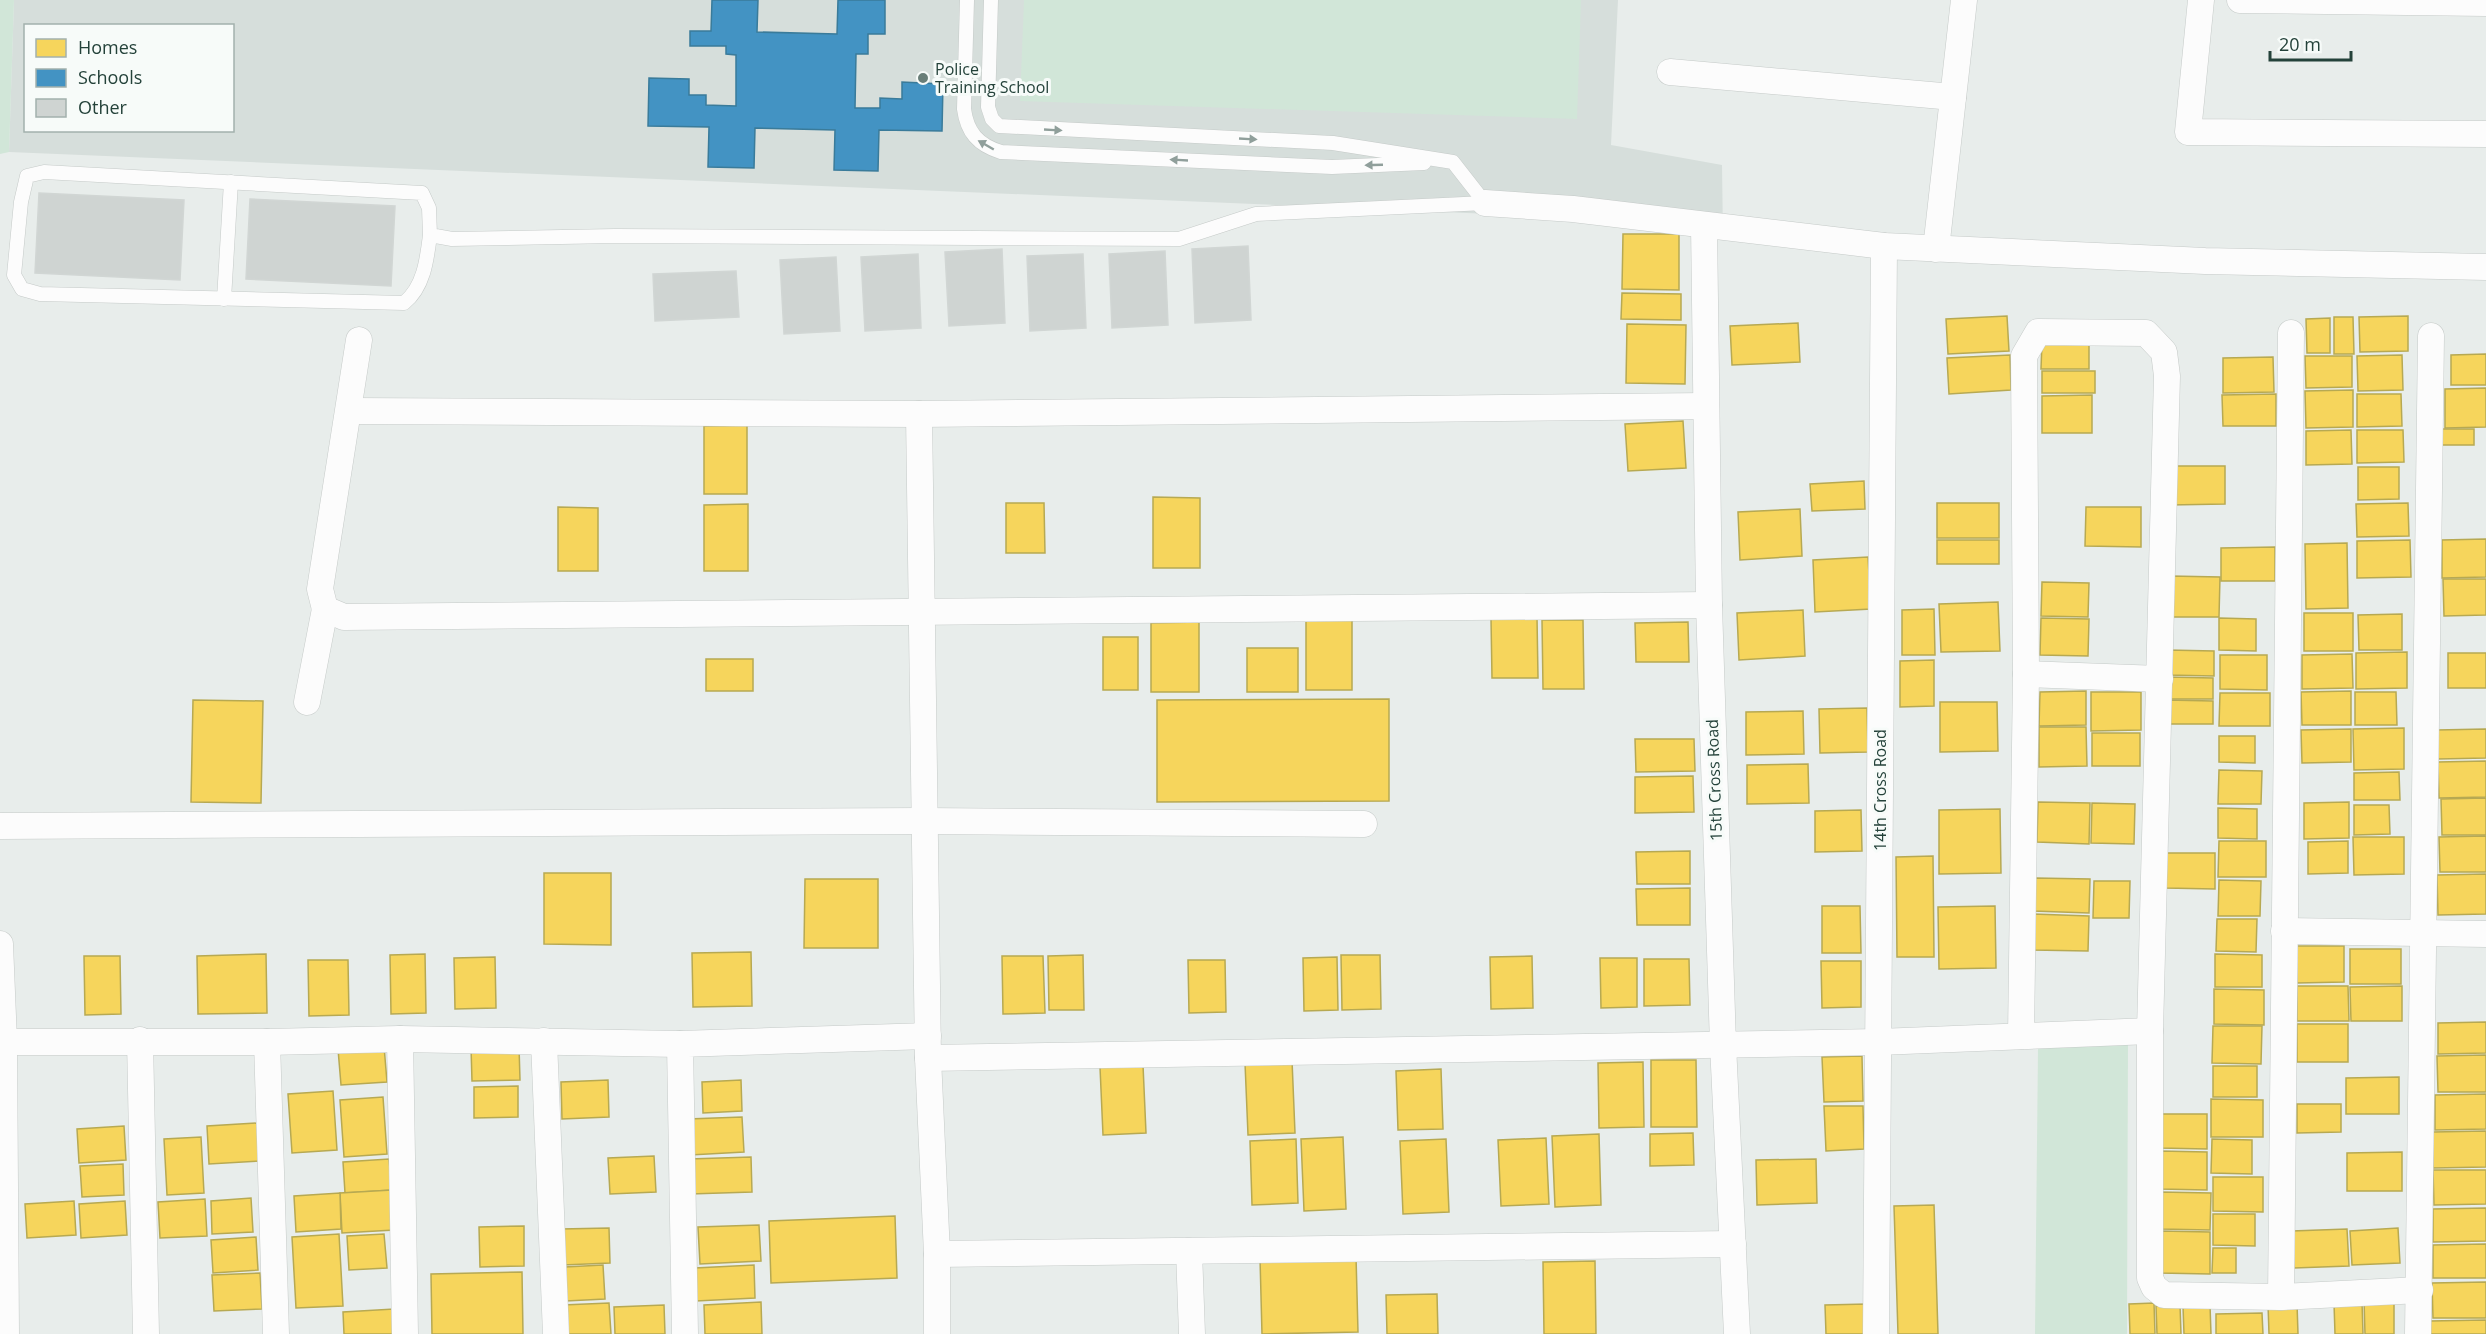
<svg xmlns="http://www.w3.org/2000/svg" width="2486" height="1334" font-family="'Open Sans',sans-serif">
  <rect width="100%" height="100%" fill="#e8edeb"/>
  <path fill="#d6dedb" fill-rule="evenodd" d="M14,0H1618L1611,145L1722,165L1723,238L1563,217L9,152ZM26,26H232V130H26Z"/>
  <g fill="#d1e6d8">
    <path d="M0,0H14L9,152L0,154Z"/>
    <path d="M1024,0H1581L1577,119L1020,101Z"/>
    <path d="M2128,1043L2127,1334H2035L2038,1048Z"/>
  </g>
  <g fill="#f6d55c" stroke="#b7a952" stroke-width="1.5">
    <path d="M1623,234H1679V290L1622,289Z"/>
    <path d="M1622,293L1681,294V320L1621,319Z"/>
    <path d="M2007,316L2009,351L1948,354L1946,319Z"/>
    <path d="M2408,316V351L2360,352L2359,317Z"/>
    <path d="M2334,317H2353L2354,354H2334Z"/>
    <path d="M2330,318V353H2307L2306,319Z"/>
    <path d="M1798,323L1800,362L1732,365L1730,326Z"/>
    <path d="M1627,324L1686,325L1685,384L1626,383Z"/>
    <path d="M2042,342H2089V369H2041Z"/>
    <path d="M2486,354V385H2451V355Z"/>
    <path d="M2010,355L2011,390L1949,394L1947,358Z"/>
    <path d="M2402,355L2403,390L2358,391L2357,356Z"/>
    <path d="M2305,356H2352V387L2306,388Z"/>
    <path d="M2273,357L2274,392L2223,393V358Z"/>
    <rect x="2042" y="371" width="53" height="22"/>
    <path d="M2486,388V427L2445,428V389Z"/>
    <path d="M2353,390V427L2306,428L2305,391Z"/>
    <path d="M2276,394V426H2223L2222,395Z"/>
    <path d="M2357,394H2401L2402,426L2357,427Z"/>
    <path d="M2092,395V433H2042V396Z"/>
    <path d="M1683,421L1686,468L1628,471L1625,424Z"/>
    <path d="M747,425V494H704V426Z"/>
    <rect x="2438" y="429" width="36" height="16"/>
    <path d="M2351,430L2352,464L2306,465V431Z"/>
    <path d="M2357,430H2403L2404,462L2357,463Z"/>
    <path d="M2168,466H2225V504L2169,505Z"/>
    <path d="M2358,467H2399V499L2358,500Z"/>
    <path d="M1864,481L1865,509L1812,511L1810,484Z"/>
    <path d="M1153,497L1200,498V568H1153Z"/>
    <path d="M1006,503H1044L1045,553H1006Z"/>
    <rect x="1937" y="503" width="62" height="35"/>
    <path d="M2408,503L2409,536L2357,537L2356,504Z"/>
    <path d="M748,504V571H704V505Z"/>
    <path d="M558,507L598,508V571H558Z"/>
    <path d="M2086,507H2141V547L2085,546Z"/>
    <path d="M1800,509L1802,556L1740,560L1738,512Z"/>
    <path d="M2486,539V577L2442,578V540Z"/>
    <rect x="1937" y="540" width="62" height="24"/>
    <path d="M2410,540L2411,577L2357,578V541Z"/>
    <path d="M2347,543L2348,608L2306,609L2305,544Z"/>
    <path d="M2275,547V581H2221V548Z"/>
    <path d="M1868,557L1871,609L1815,612L1813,560Z"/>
    <path d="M2170,576L2220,577L2219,617H2169Z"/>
    <path d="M2443,579H2486V615L2444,616Z"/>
    <path d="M2042,582L2089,583L2088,617L2041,616Z"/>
    <path d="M1998,602L2000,651L1941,652L1939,604Z"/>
    <path d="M1934,609L1935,655H1902V610Z"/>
    <path d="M1803,610L1805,656L1739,660L1737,613Z"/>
    <rect x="2304" y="613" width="49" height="38"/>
    <path d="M2402,614V650H2359L2358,615Z"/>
    <path d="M1537,617L1538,678H1492L1491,618Z"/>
    <rect x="1306" y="618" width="46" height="72"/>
    <path d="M2041,618L2089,619L2088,656L2040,655Z"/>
    <path d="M2219,618L2256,619V651L2219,650Z"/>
    <path d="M1542,620H1583L1584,689H1543Z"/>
    <path d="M1199,622V692H1151V623Z"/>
    <path d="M1688,622L1689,662H1636L1635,623Z"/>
    <rect x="1103" y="637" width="35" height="53"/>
    <rect x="1247" y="648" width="51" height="44"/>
    <path d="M2167,650L2214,651V676L2167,675Z"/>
    <path d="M2407,652V688L2356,689V653Z"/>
    <rect x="2448" y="653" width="38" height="35"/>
    <path d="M2352,654L2353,688L2302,689V655Z"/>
    <path d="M2220,655H2267V690L2220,689Z"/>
    <rect x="706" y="659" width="47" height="32"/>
    <path d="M1934,660V706L1900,707V661Z"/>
    <path d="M2167,677L2213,678V699H2167Z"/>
    <path d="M2086,691V725L2039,726L2040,692Z"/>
    <path d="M2351,691V725H2302L2301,692Z"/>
    <path d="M2091,692H2141V730L2091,731Z"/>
    <path d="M2355,692H2396L2397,725H2355Z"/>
    <path d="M2220,693H2270V726H2219Z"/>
    <path d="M1389,699V801L1157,802V700Z"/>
    <path d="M193,700L263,701L261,803L191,802Z"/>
    <path d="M2166,700L2213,701V724H2166Z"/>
    <path d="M1940,702H1997L1998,751L1940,752Z"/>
    <path d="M1867,708L1868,752L1820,753L1819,709Z"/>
    <path d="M1803,711L1804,754L1746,755V712Z"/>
    <path d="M2039,727H2086L2087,766L2039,767Z"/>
    <path d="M2404,728V769L2354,770L2353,729Z"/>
    <path d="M2351,729V762L2302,763L2301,730Z"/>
    <path d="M2486,729V758L2438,759L2437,730Z"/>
    <rect x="2092" y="733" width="48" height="33"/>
    <path d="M2219,736H2255V763L2219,762Z"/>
    <path d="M1635,739H1694L1695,771L1636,772Z"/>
    <path d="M2486,761V797L2439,798L2438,762Z"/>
    <path d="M1808,764L1809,803L1747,804V765Z"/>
    <path d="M2219,770L2262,771L2261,804H2218Z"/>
    <path d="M2399,772L2400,800H2354V773Z"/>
    <path d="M1693,776L1694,812L1635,813V777Z"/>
    <path d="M2486,798V835H2442L2441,799Z"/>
    <path d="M2038,802L2090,803L2089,844L2037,842Z"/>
    <path d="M2349,802V838L2304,839V803Z"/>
    <path d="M2092,803L2135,804L2134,844L2091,843Z"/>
    <path d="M2354,805H2389L2390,834L2354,835Z"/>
    <path d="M2218,808L2257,809V839L2218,838Z"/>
    <path d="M2000,809L2001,873L1939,874V810Z"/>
    <path d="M1861,810L1862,851L1815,852V811Z"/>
    <path d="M2486,836V872H2440L2439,837Z"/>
    <path d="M2353,837H2404V874L2354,875Z"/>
    <path d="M2219,841H2266V877H2218Z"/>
    <path d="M2348,841V873L2308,874V842Z"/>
    <path d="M1690,851V884H1637L1636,852Z"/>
    <path d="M2165,853H2215V889L2165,888Z"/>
    <path d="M1933,856L1934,957H1897L1896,857Z"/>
    <path d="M544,873H611V945L544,944Z"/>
    <path d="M2486,874V914L2438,915L2437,875Z"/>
    <path d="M2035,878L2090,879L2089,913L2033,911Z"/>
    <path d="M805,879H878V948H804Z"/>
    <path d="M2219,880L2261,881L2260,916H2218Z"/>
    <path d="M2094,881H2130L2129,918H2093Z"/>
    <path d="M1690,888V925H1637L1636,889Z"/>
    <path d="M1822,906H1860L1861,953H1822Z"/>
    <path d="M1995,906L1996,968L1939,969L1938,907Z"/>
    <path d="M2033,914L2089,916L2088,951L2032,950Z"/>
    <path d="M2217,919H2257L2256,952L2216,951Z"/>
    <path d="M2297,946H2344V982L2297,983Z"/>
    <rect x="2350" y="949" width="51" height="35"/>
    <path d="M751,952L752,1006L693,1007L692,953Z"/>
    <path d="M266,954L267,1013L198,1014L197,956Z"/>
    <path d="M425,954L426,1013L391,1014L390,955Z"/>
    <path d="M2215,954L2262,955V987H2215Z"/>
    <path d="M1083,955L1084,1010H1049L1048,956Z"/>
    <path d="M1341,955H1380L1381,1009L1342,1010Z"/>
    <path d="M84,956H120L121,1014L85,1015Z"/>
    <path d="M1002,956H1043L1045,1013L1003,1014Z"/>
    <path d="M1532,956L1533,1008L1491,1009L1490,957Z"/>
    <path d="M495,957L496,1008L455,1009L454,958Z"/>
    <path d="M1337,957L1338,1010L1304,1011L1303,958Z"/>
    <path d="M1600,958H1637V1007L1601,1008Z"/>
    <path d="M1644,959H1689L1690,1005L1644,1006Z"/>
    <path d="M308,960H348L349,1015L309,1016Z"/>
    <path d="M1188,960H1225L1226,1012L1189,1013Z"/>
    <path d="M1821,961H1861V1007L1822,1008Z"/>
    <path d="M2297,986H2348L2349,1021H2297Z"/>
    <path d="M2402,986V1021H2351L2350,987Z"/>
    <path d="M2214,989L2264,990V1025L2214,1024Z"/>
    <path d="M2486,1022V1053L2438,1054V1023Z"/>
    <rect x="2297" y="1024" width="51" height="38"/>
    <path d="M2213,1026H2262L2261,1064L2212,1063Z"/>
    <path d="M384,1046L387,1082L341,1085L338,1049Z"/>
    <path d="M519,1046L520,1080L472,1081L471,1047Z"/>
    <path d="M2486,1055V1092H2438L2437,1056Z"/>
    <path d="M1862,1056L1863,1101L1824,1102L1822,1057Z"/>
    <path d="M1292,1060L1295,1133L1248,1135L1245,1063Z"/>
    <path d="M1651,1060H1696L1697,1127H1651Z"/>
    <path d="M1643,1062L1644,1127L1599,1128L1598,1063Z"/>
    <path d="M1143,1065L1146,1133L1103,1135L1100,1067Z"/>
    <rect x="2213" y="1066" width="44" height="31"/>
    <path d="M1441,1069L1443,1129L1398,1130L1396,1071Z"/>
    <path d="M2399,1077V1114H2346V1078Z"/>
    <path d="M608,1080L609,1117L562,1119L561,1082Z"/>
    <path d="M741,1080L742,1111L703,1113L702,1082Z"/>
    <path d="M518,1086V1117L474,1118V1087Z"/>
    <path d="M333,1091L337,1150L292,1153L288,1094Z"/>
    <path d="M2486,1094V1129L2435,1130V1095Z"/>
    <path d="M383,1097L387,1154L344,1157L340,1100Z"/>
    <path d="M2211,1099L2263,1100V1137H2211Z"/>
    <path d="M2297,1104H2341V1132L2297,1133Z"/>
    <path d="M1824,1106H1863L1864,1149L1826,1151Z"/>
    <path d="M2159,1114H2207V1149L2159,1148Z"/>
    <path d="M742,1117L744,1152L690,1155L688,1119Z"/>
    <path d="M257,1123L260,1161L209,1164L207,1126Z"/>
    <path d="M124,1126L126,1160L79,1163L77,1129Z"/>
    <path d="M2486,1131V1167L2433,1168V1132Z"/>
    <path d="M1693,1133L1694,1165L1650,1166V1134Z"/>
    <path d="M1599,1134L1601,1205L1555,1207L1552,1136Z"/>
    <path d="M201,1137L204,1193L167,1195L164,1139Z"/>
    <path d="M1343,1137L1346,1209L1304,1211L1301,1139Z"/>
    <path d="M1546,1138L1549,1204L1501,1206L1498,1140Z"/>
    <path d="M1296,1139L1298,1203L1252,1205L1250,1141Z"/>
    <path d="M1446,1139L1449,1212L1403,1214L1400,1141Z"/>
    <path d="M2212,1139L2252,1140V1174L2211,1173Z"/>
    <path d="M2160,1151L2207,1152V1190L2160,1189Z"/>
    <path d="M2402,1152V1191H2347V1153Z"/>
    <path d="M654,1156L656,1192L610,1194L608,1158Z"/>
    <path d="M751,1157L752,1192L690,1194L689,1159Z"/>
    <path d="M389,1159L392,1190L345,1193L343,1162Z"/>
    <path d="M1816,1159L1817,1203L1757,1205L1756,1160Z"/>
    <path d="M123,1164L124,1195L82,1197L80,1166Z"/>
    <path d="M2433,1170H2486V1204L2434,1205Z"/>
    <path d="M2213,1177H2263V1212L2213,1211Z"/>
    <path d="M392,1190L394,1230L342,1233L340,1193Z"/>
    <path d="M2160,1192L2211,1193L2210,1230L2160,1229Z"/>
    <path d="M340,1193L341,1229L296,1232L294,1196Z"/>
    <path d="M251,1198L253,1232L212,1234L211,1201Z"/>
    <path d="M205,1199L207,1236L160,1238L158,1202Z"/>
    <path d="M74,1201L76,1235L27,1238L25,1204Z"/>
    <path d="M125,1201L127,1235L81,1238L79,1204Z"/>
    <path d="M1934,1205L1938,1334H1898L1894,1206Z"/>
    <path d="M2486,1208V1241L2433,1242V1209Z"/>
    <path d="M2213,1214H2255V1246L2213,1245Z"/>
    <path d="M895,1216L897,1278L771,1283L769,1221Z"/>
    <path d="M759,1225L761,1261L700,1264L698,1227Z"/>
    <path d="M524,1226V1266L480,1267L479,1227Z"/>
    <path d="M609,1228L610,1263L563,1265L561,1229Z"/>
    <path d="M2398,1228L2400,1263L2352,1265L2350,1231Z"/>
    <path d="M2347,1229L2349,1266L2294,1268L2292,1231Z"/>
    <path d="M2160,1231L2210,1232V1274L2159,1273Z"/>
    <path d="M339,1234L343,1306L296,1308L292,1237Z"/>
    <path d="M384,1234L387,1268L349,1270L347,1236Z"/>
    <path d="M256,1237L258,1270L213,1273L211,1240Z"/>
    <path d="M2486,1244V1278H2433V1245Z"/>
    <path d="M2213,1248H2236V1273H2212Z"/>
    <path d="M1356,1256L1358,1332L1262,1334L1260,1258Z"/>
    <path d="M1595,1261L1596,1334H1544L1543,1262Z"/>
    <path d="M603,1265L605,1299L566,1301L565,1267Z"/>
    <path d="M754,1265L755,1298L696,1301L695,1268Z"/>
    <path d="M522,1272L523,1334H432L431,1274Z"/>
    <path d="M260,1273L262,1309L214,1311L212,1275Z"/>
    <path d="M2486,1282V1318H2433L2432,1283Z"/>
    <path d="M1437,1294L1438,1334H1387L1386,1295Z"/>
    <path d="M2394,1299V1334H2365L2364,1300Z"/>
    <path d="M761,1302L762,1334H705L704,1305Z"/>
    <path d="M2362,1302L2363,1334H2335L2334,1303Z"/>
    <path d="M609,1303L611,1334H564L563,1305Z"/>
    <path d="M2154,1303L2155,1334H2130L2129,1304Z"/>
    <path d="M2297,1303L2298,1334H2269L2268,1304Z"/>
    <path d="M1867,1304L1868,1334H1826L1825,1305Z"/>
    <path d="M664,1305L665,1334H615L614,1307Z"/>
    <path d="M2180,1305L2181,1334H2157L2156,1306Z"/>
    <path d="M2210,1305L2211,1334H2184L2183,1306Z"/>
    <path d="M394,1309L395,1334H344L343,1312Z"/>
    <path d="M2262,1313L2263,1334H2216V1314Z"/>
    <path d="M2486,1320V1334H2430V1321Z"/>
  </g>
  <path fill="#4393c3" stroke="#3a7b9a" stroke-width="1.5" d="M712,0H758L757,32L837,34L838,0H885V34H868V54H856L855,108H880V98L902,99V82L943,84L942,131L879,130L878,171L834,170L835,130L755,128L754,168L708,167L709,127L648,126L649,78L689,79V95H706V105L736,106V55L726,54V46H690V31H711Z"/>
  <g fill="#cfd4d2" stroke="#d1d6d4" stroke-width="1.5">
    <path d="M39,193L184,200L180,280L35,273Z"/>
    <path d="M250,199L395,206L391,286L246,279Z"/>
    <path d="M1248,246L1251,320L1195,323L1192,249Z"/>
    <path d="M1002,249L1005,323L949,326L945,252Z"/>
    <path d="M1165,251L1168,325L1112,328L1109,254Z"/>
    <path d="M918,254L921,328L865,331L861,257Z"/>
    <path d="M1083,254L1086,328L1030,331L1027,256Z"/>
    <path d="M836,257L840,331L784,334L780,260Z"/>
    <path d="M736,271L739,317L655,321L653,274Z"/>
  </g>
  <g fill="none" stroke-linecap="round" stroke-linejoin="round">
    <defs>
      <g id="service">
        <path d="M967,0L964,109C967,132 978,145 1001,152L1332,167L1424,163"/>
        <path d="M991,0L988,107L992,119L999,126L1333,143L1453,162L1485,203"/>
        <path d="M430,235C427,259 424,287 404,303L40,294L22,289L14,275L21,202L27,176L44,172L422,193L429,208L430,235L452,239L615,236L1179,239L1256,214L1485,203"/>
        <path d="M224,299L231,182"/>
      </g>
      <g id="minor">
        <path d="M2201,0L2188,132L2486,134"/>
        <path d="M2240,0L2486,3"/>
        <path d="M1670,72L1953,97"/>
        <path d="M1485,203L1573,209L1884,246L2205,261L2486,267"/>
        <path d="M1704,225L1709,605L1723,1045L1737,1334"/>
        <path d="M1936,249L1964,0"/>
        <path d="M359,340L320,589L325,609L344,617L1709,605"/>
        <path d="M349,411L919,414L1706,406"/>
        <path d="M919,414L928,1058L937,1254V1334"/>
        <path d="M2026,674L2160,679"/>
        <path d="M307,702L325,609"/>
        <path d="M0,826L923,821L1364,824"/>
        <path d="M2284,931L2486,934"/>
        <path d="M0,944L4,1041L6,1334"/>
        <path d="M2021,1036L2026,674L2024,356L2038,332L2146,333L2164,352L2167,376L2150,1031V1278L2154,1287L2164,1295L2281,1297L2420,1290"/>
        <path d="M400,1039L405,1334"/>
        <path d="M140,1040L146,1334"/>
        <path d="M544,1041L556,1334"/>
        <path d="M0,1042H267L400,1039L680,1044"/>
        <path d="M267,1042L276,1334"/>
        <path d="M928,1058L1879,1042L2150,1031"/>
        <path d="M1189,1251L1192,1334"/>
        <path d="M937,1254L1733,1244"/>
        <path d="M2281,1297L2291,333"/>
        <path d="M685,1334L680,1044L928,1036"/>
        <path d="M1876,1334L1884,246"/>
        <path d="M2418,1334L2431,336"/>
      </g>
    </defs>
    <use href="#service" stroke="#c5cac8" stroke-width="15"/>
    <use href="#minor" stroke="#c5cac8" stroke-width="27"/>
    <use href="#service" stroke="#fcfcfc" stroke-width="14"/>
    <use href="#minor" stroke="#fcfcfc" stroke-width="26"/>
  </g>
  <defs><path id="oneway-solid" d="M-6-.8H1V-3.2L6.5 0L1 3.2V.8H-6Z" transform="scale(1.5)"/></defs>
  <g fill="#909f9b">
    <use href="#oneway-solid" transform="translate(1053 130) rotate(3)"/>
    <use href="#oneway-solid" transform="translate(1248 139) rotate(3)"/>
    <use href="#oneway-solid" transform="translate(986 145) rotate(-150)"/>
    <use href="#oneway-solid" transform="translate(1179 160) rotate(-177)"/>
    <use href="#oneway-solid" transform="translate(1374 165) rotate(178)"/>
  </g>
  <circle fill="#697e78" stroke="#f7fbf9" stroke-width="2" cx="923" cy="78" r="6"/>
  <g text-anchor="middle" stroke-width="6" stroke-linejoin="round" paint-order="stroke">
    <g font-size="16" fill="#24423a" stroke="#f7fbf9" text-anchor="start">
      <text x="935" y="75">Police<tspan x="935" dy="18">Training School</tspan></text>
    </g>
    <g font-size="16" fill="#24423a" stroke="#f7fbf9">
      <text transform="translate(1714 780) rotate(-92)" y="6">15th Cross Road</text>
      <text transform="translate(1880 790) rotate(-90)" y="6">14th Cross Road</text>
    </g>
  </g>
  <rect x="24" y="24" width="210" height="108" fill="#f7fbf9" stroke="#a3b1ad" stroke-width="1.5"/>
  <rect x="36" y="39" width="30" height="18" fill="#f6d55c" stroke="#a3b1ad" stroke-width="1.5"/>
  <text x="78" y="54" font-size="18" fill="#24423a">Homes</text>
  <rect x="36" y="69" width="30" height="18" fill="#4393c3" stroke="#a3b1ad" stroke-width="1.5"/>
  <text x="78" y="84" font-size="18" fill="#24423a">Schools</text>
  <rect x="36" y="99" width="30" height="18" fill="#cfd4d2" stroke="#a3b1ad" stroke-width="1.5"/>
  <text x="78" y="114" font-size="18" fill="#24423a">Other</text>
  <path d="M2270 51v9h81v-9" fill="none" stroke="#24423a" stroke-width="3"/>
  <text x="2279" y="51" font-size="18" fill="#24423a" stroke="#f7fbf9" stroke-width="4.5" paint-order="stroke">20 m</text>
</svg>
